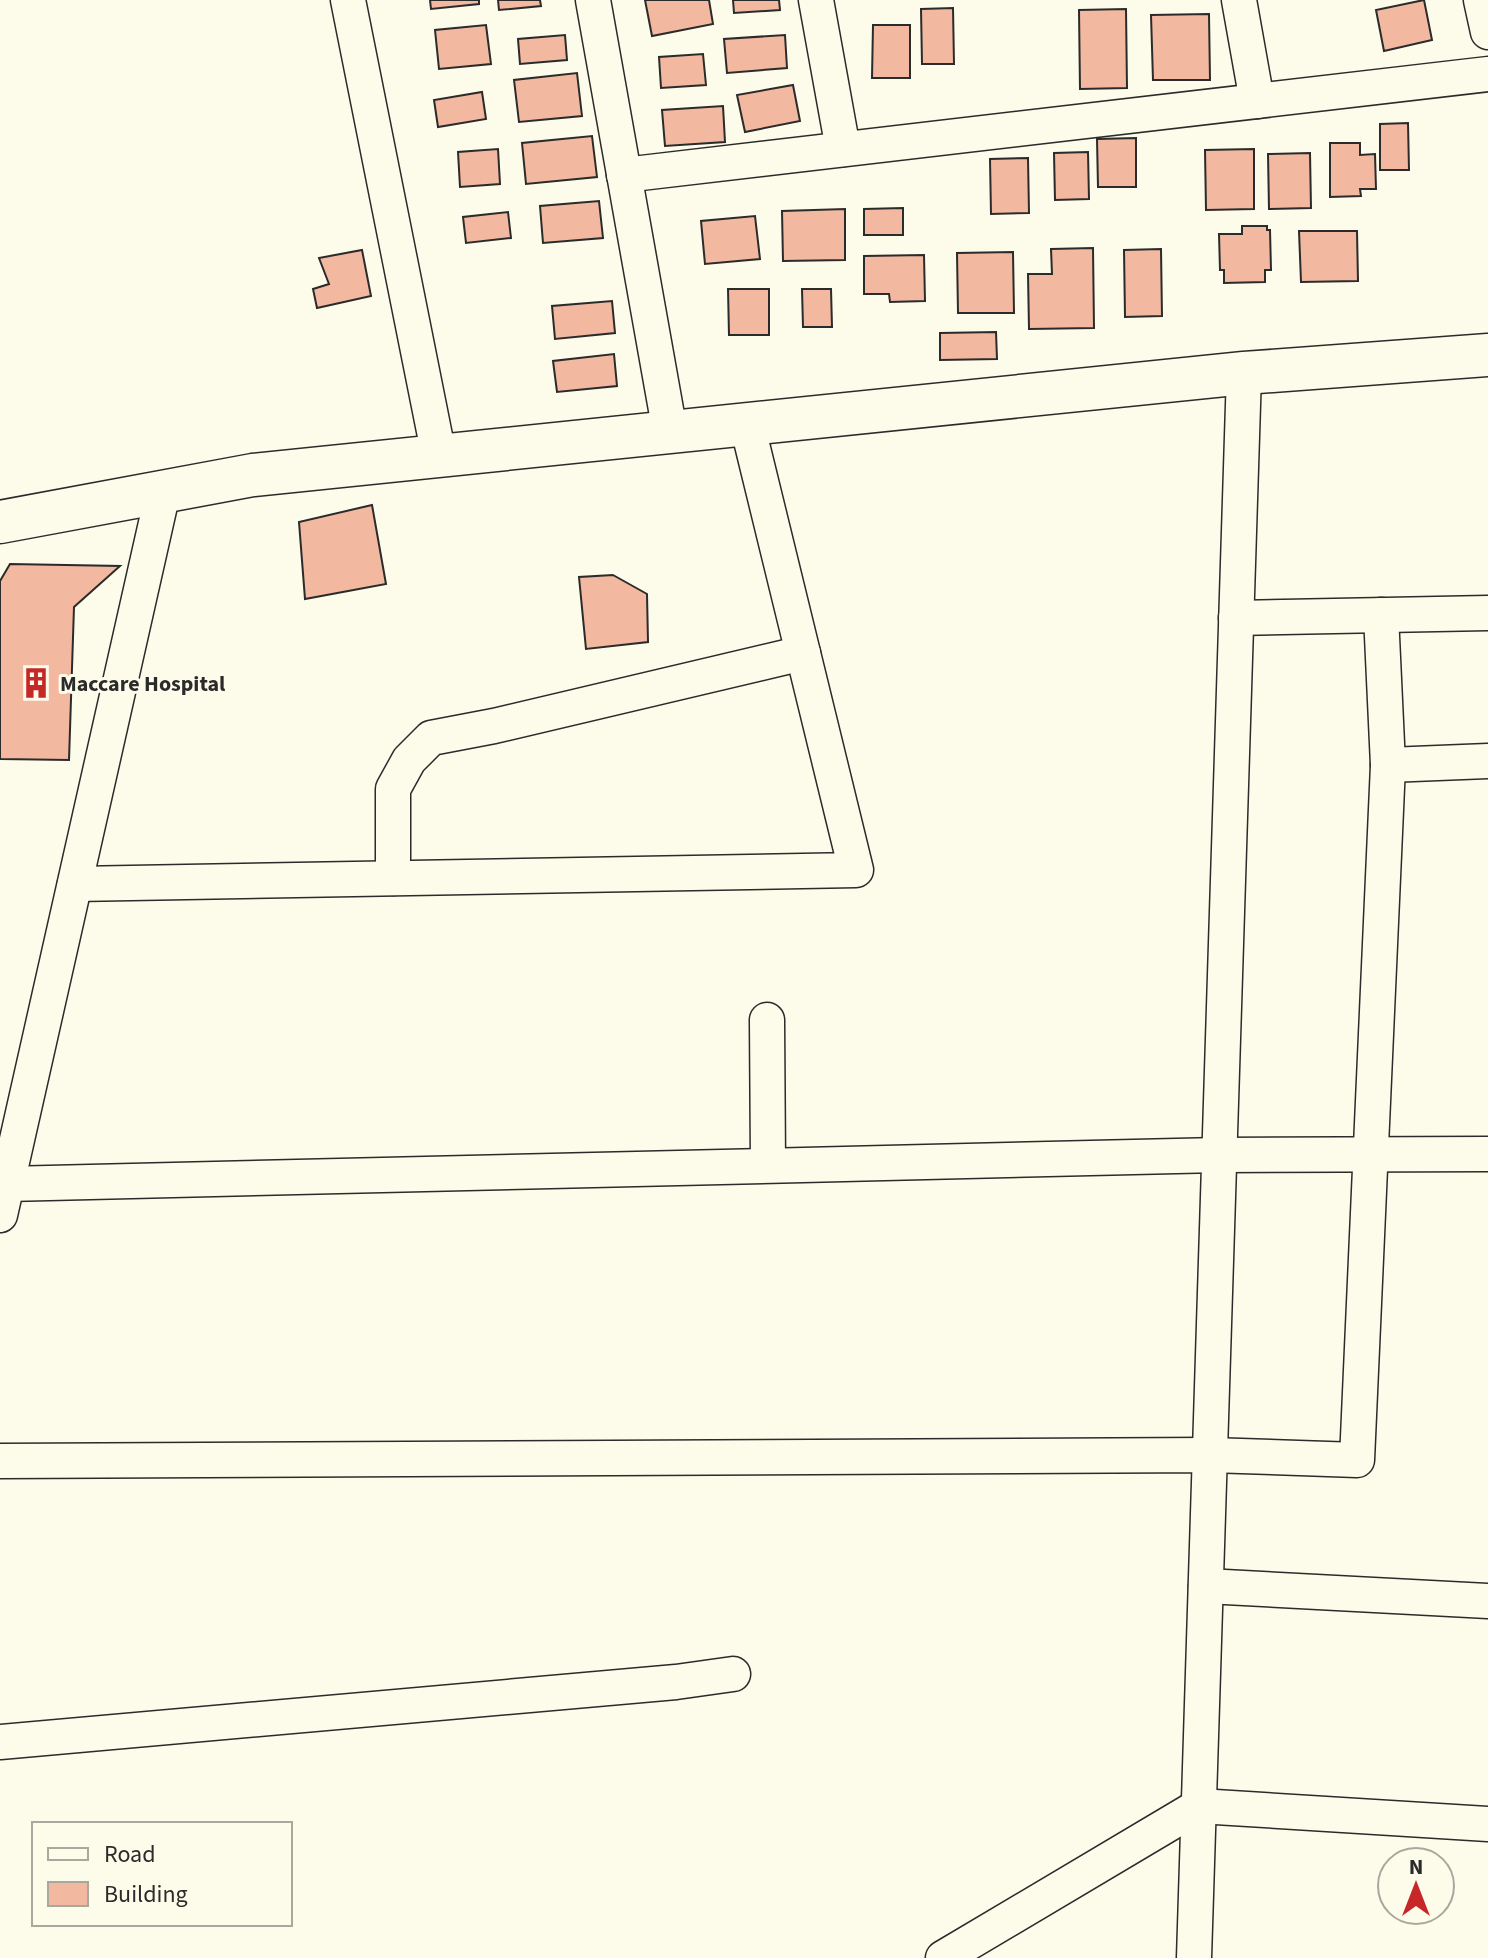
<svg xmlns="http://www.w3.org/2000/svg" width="1488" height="1958" font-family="'Source Sans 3',sans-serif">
  <rect width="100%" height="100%" fill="#fdfbea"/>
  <g fill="#f2b8a0" stroke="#2b2b2b" stroke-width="2">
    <path d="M430,0H479V4L431,9Z"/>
    <path d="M498,0H540L541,6L499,10Z"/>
    <path d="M645,0H709L713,24L652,36Z"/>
    <path d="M733,0H779L780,10L734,13Z"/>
    <path d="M1424,0L1432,40L1384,51L1376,10Z"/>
    <path d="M953,8L954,64H922L921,9Z"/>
    <path d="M1126,9L1127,88L1080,89L1079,10Z"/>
    <path d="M1209,14L1210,80H1153L1151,15Z"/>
    <path d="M486,25L491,64L439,69L435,30Z"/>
    <path d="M873,25H910V78H872Z"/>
    <path d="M565,35L567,60L520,64L518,39Z"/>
    <path d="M785,35L787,68L727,73L724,39Z"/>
    <path d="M703,54L706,85L661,88L659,57Z"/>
    <path d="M577,73L582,116L519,122L514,80Z"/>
    <path d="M793,85L800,121L745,132L737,95Z"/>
    <path d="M482,92L486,119L438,127L434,100Z"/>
    <path d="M723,106L725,142L665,146L662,110Z"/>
    <path d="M1408,123L1409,170H1380V124Z"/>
    <path d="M592,136L597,177L526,184L522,143Z"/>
    <path d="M1136,138V187H1098L1097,139Z"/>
    <path d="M1330,143H1360V155L1375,154L1376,189H1360L1361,196L1330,197Z"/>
    <path d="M498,149L500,184L460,187L458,152Z"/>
    <path d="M1254,149V209L1206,210L1205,150Z"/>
    <path d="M1088,152L1089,199L1055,200L1054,153Z"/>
    <path d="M1310,153L1311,208L1269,209L1268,154Z"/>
    <path d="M1028,158L1029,213L991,214L990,159Z"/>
    <path d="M599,201L603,238L543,243L540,206Z"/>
    <path d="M903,208V235H864V209Z"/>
    <path d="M845,209V260L783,261L782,211Z"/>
    <path d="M508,212L511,238L466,243L463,217Z"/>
    <path d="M755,216L760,259L705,264L701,221Z"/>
    <path d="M1242,226H1267V230H1270L1271,270H1265V282L1224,283V270H1220L1219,234H1242Z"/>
    <path d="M1299,231H1357L1358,281L1301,282Z"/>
    <path d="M1093,248L1094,328L1029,329L1028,274H1052L1051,249Z"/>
    <path d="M1161,249L1162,316L1125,317L1124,250Z"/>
    <path d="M362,250L371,296L317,308L313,289L329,284L319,258Z"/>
    <path d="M1013,252L1014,313H958L957,253Z"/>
    <path d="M924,255L925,301L890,302L889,294H864V256Z"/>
    <path d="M728,289H769V335H729Z"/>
    <path d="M802,289H831L832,327H803Z"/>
    <path d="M612,301L615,333L555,339L552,306Z"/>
    <path d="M996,332L997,359L940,360V333Z"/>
    <path d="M614,354L617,386L557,392L553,361Z"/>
    <path d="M372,505L386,584L305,599L299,522Z"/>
    <path d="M10,564L120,566L74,607L69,760L0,759V581Z"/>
    <path d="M613,575L647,594L648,642L586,649L579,577Z"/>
  </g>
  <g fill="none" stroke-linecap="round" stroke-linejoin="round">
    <defs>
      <g id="minor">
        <path d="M348,0L439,456"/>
        <path d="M593,0L670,432"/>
        <path d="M816,0L843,149"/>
        <path d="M1239,0L1257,101"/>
        <path d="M1481,0L1488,32"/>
        <path d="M624,175L1488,74"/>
        <path d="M1236,618L1488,613"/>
        <path d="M1388,765L1488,761"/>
        <path d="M393,878V789L409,760L431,738L494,726L803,653"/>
        <path d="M75,884L856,870L747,424"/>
        <path d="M767,1020L768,1165"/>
        <path d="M7,1184L1219,1155L1488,1154"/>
        <path d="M0,1215L163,492"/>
        <path d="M0,1461L1210,1455L1357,1460L1388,765L1381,615"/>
        <path d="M1206,1586L1488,1601"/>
        <path d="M0,1742L676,1682L733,1674"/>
        <path d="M943,1958L1199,1806L1488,1824"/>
        <path d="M1194,1958L1244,373"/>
      </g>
      <path id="tertiary" d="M0,522L253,475L1244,373L1488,355"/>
    </defs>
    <use href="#minor" stroke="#2b2b2b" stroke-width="37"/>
    <use href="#tertiary" stroke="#2b2b2b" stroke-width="45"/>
    <use href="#minor" stroke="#fdfbea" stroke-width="34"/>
    <use href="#tertiary" stroke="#fdfbea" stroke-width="42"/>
  </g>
  <defs>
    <symbol id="building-bare" viewBox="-9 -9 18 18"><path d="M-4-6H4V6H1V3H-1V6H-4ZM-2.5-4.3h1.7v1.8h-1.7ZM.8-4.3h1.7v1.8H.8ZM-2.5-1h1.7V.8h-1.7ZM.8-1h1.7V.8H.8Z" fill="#c62828" stroke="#fdfbea" stroke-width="2.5" paint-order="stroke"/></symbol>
  </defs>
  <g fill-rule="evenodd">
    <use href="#building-bare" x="14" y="661" width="44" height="44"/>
  </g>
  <g text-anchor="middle" stroke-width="6" stroke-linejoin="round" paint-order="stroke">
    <g font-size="22" font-weight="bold" fill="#2b2b2b" stroke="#fdfbea" text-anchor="start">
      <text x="60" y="691">Maccare Hospital</text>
    </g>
  </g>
  <rect x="32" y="1822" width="260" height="104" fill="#fdfbea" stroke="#a9a89e" stroke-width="2"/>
  <rect x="48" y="1848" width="40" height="12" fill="#fdfbea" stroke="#a9a89e" stroke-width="2"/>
  <text x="104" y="1862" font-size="24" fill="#2b2b2b">Road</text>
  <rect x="48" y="1882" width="40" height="24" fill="#f2b8a0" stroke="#a9a89e" stroke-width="2"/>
  <text x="104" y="1902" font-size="24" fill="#2b2b2b">Building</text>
  <g transform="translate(1416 1886)"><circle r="38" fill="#fdfbea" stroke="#a9a89e" stroke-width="2"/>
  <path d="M0-6L14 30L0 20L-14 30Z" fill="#c62828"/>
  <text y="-12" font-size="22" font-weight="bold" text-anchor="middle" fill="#2b2b2b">N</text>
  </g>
</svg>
